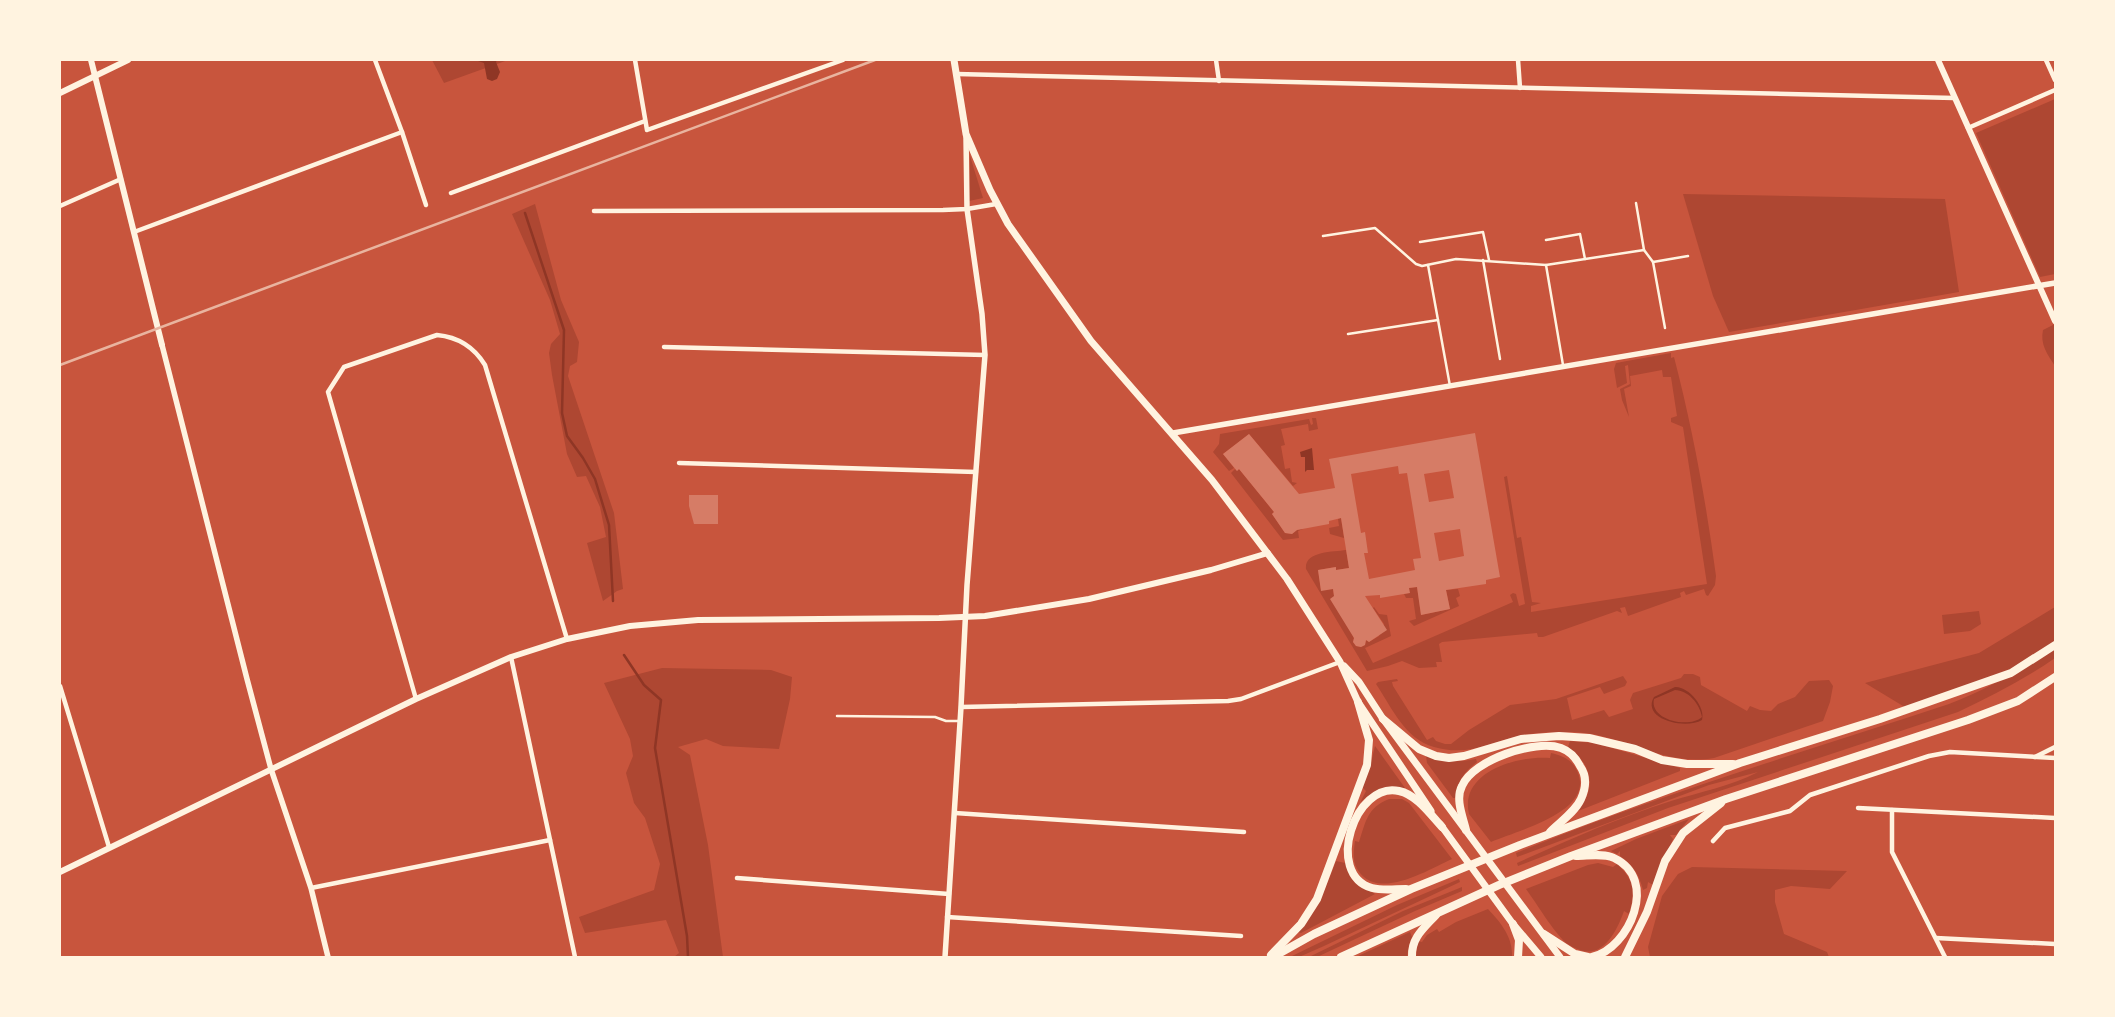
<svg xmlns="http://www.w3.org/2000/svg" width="2115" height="1017" font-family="'Source Sans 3',sans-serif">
  <rect width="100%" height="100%" fill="#c8553d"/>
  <g fill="#ae4732">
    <path d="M432,60H508L444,83Z"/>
    <path d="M2055,99V274L2040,277L1976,133Z"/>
    <path d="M970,156L983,198L969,201Z"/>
    <path d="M1683,194L1945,199L1959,292L1729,332L1713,296Z"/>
    <path d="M535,204L561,300L579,342L577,362L570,366L568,376L614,513L623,589L617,591L603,601L587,543L606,537L600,507L586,476L577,477L567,454L552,375L549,353L551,344L560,334L550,300L512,214Z"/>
    <path d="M2055,324V366C2047,354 2040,344 2043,330Z"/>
    <path d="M1671,353V358L1674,357C1693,430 1706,502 1716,576L1715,585L1708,596L1706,595L1704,589L1686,595L1684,591L1680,593L1681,597L1628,616L1625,607L1620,608L1622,613L1617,611L1543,637H1538L1537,633L1442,642L1439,644L1442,662H1436L1437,667L1419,668L1402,661L1388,666L1367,671L1306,569C1304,551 1333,552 1346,550L1349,568L1336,570L1335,567L1318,570L1321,590L1333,589L1334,596L1354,638L1353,642L1356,646L1361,647L1365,645L1366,640L1369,642L1379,636L1384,624L1373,608L1374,607L1379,614L1387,615L1391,636L1365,648L1373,663L1513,602L1510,595L1513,593L1516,594L1519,606L1525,604L1504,477L1507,476L1517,538L1521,537L1532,602L1541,603L1531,606V612L1707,584L1683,427L1671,422V418L1677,416L1671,377H1663L1662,370L1630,376L1631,386L1624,389L1629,417L1622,400L1620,389L1630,384L1628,365L1625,366L1627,383L1617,388L1614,369L1616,363Z"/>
    <path d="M1312,418H1316L1318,429L1309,431L1308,424L1281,429L1285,445L1281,446L1285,469L1290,468L1292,482L1297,483L1293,486L1249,434L1223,454L1234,468L1229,471L1213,452L1219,444L1220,434L1309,419L1311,425L1313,424Z"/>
    <path d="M1235,469L1237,471L1239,469L1274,512L1272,514L1285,533L1292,534L1297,530L1305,528L1298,531L1299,538L1283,540L1231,473Z"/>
    <path d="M1341,518L1344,538L1330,534L1329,528L1339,526L1338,519Z"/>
    <path d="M1417,587L1421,615L1450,609L1446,590L1458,589L1460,596L1456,598L1459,606L1414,626L1409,621L1416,619L1413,598H1406L1404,594L1409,593V588Z"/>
    <path d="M2055,607V644L2020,667L1908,709L1865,683L1979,653Z"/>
    <path d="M1979,611L1981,624L1970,631L1944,634L1942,615Z"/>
    <path d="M2055,648V658C2025,679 1992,696 1958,712L1668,808L1518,866L1517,863C1568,840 1618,818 1671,801C1700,792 1731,786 1758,772L1709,785L1517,857L1516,853C1657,795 1804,752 1949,704C1987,689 2021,670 2055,648Z"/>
    <path d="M662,668L771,670L792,677L790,699L779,749L723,746L706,739L678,747L690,755L708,845L723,957H674L679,953L666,920L585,933L579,917L654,890L660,864L645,818L634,803L626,773L633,756L630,739L604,683Z"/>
    <path d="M1684,674H1693L1700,677L1701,685L1747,711L1750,706L1760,710L1771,711L1778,704L1795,697L1809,681L1829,680L1833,686L1830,702L1823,721L1714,758C1661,767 1622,733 1572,732C1556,732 1539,732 1523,735C1489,742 1469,757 1434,747C1405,739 1392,708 1376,684L1378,682L1397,679L1398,681L1392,682L1393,686L1427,740L1433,737L1436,741L1445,744H1451L1469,730L1510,705L1556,699L1623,676L1627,682L1625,686L1604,694L1600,687L1567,698L1572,720L1604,710L1609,717L1633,709L1630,700L1633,693L1681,678Z"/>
    <path d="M1570,741L1595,743L1680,768V771L1578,811C1579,806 1584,802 1586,798C1596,777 1584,758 1568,747Z"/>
    <path d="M1375,746L1405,788C1385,789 1377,786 1360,803L1366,791L1362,787L1370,767Z"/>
    <path d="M1551,753C1564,756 1575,761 1579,776C1590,813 1516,831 1491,842L1469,814C1459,772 1518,755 1550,758Z"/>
    <path d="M1426,756C1442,763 1459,762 1476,759L1477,762C1464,772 1457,782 1455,798H1453L1427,763Z"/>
    <path d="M1389,799H1402L1409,803L1452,859C1430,869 1386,896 1364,877C1352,866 1353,856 1355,841L1359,842C1366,821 1367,808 1389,799Z"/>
    <path d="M1689,819L1676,835H1670L1673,839L1653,885L1648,882L1647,888L1643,890C1639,874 1633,865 1620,856V851L1617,854L1611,851L1636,839Z"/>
    <path d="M1336,861L1345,863C1352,882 1360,884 1375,894L1301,933L1298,932C1317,911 1326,887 1336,861Z"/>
    <path d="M1598,863L1613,867L1617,864C1634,880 1636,891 1629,914L1624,911C1618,928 1604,959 1580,950C1575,948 1570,946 1566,943C1553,931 1537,904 1526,889L1588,865Z"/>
    <path d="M1692,867L1847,871L1830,889L1791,886L1775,890V902L1784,934L1827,952L1829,957H1650L1648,947L1662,896L1678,874Z"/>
    <path d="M1459,879L1460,882L1324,946L1299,957H1290L1397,905Z"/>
    <path d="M1462,887V891L1415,911L1317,957H1309L1403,911Z"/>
    <path d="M1488,909C1501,923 1513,937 1512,957H1416L1418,941L1422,942L1427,935L1437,929L1439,932L1456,922Z"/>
    <path d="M1410,932L1412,937L1409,945L1407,957H1356Z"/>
  </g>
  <g fill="#8f3625" fill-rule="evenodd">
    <path d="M475,60H497L496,62L500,72L497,79L492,81L487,79L484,63Z"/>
    <path d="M1312,448L1314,470H1307L1305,472V457H1301L1300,452Z"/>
    <path d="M1675,687C1688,686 1706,707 1702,720C1685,730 1641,719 1654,697ZM1675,690C1688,690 1700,704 1702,717C1689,729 1649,720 1654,699Z"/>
  </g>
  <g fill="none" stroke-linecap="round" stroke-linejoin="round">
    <g stroke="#8f3625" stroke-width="2.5">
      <path d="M525,213L564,330L562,413L567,436L583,458L595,479L609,525L613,601"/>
      <path d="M624,655L644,685L661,700L655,748L687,936L688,957"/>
    </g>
  </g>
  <g fill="#d67c66" fill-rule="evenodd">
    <path d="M1475,433L1500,577L1486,580V584L1446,590L1450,609L1421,615L1417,587L1409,588L1410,593L1380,598V595L1365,596L1387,630L1369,642L1366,640L1365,645L1361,647L1356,646L1353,642L1354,638L1330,599L1334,596L1333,589L1321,591L1318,570L1336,567V570L1349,568L1341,518L1329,521V524L1297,530L1292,534L1285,533L1272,514L1274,512L1239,469L1237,471L1223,454L1249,434L1299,494L1335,488L1329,459ZM1398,466L1399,474L1407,473L1421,558L1413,559L1415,570L1369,579L1364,553H1368L1365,532L1361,533L1351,474ZM1449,470L1454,498L1429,502L1424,474ZM1460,529L1464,556L1439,561L1434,533Z"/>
    <path d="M689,495H718V524H694L689,506Z"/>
  </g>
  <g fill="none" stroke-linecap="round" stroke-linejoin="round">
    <g stroke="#fff3e0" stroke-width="2.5">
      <path d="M1636,203L1644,250"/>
      <path d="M1323,236L1375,228L1416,264L1422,266L1456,259L1546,265L1644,250L1653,262L1688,256"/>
      <path d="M1546,240L1580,234L1585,259"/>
      <path d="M1420,242L1483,232L1489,260"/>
      <path d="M1483,260L1500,359"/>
      <path d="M1653,262L1665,328"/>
      <path d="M1428,265L1450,386"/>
      <path d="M1546,265L1563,365"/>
      <path d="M1348,334L1438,320"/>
      <path d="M837,716L935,717L946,721H959"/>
    </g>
    <g stroke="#fff3e0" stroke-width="4.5">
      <path d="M375,60L402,132L426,205"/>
      <path d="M635,60L647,130L843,60"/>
      <path d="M1216,60L1219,81"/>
      <path d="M1518,60L1520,88"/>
      <path d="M2046,60L2055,80"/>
      <path d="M957,74L1954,98"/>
      <path d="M1968,128L2055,90"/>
      <path d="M451,193L645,121"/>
      <path d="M60,206L121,179"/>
      <path d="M594,211L943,210L967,209L996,204"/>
      <path d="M134,232L402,132"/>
      <path d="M664,347L985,355"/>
      <path d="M679,463L976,472"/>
      <path d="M511,657L575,957"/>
      <path d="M60,686L109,847"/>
      <path d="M416,699L328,392L344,367L437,335C458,337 474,347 485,365L567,639"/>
      <path d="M961,707L1228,701L1241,699L1340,662"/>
      <path d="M2035,757L2055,747"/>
      <path d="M1858,808L2055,818"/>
      <path d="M1892,810V852L1945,957"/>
      <path d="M955,813L1244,832"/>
      <path d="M1713,841L1725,828L1790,811L1810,795L1929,756L1950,752L2055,758"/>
      <path d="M737,878L949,894"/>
      <path d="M311,888L550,840"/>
      <path d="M947,917L1241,936"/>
      <path d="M1936,938L2055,944"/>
    </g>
    <g stroke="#fff3e0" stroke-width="5.5">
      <path d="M162,345L247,679L271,769L311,888L328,957"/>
      <path d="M1173,433L2055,283"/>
      <path d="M945,957L961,707L967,585L985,355L982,314L967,209L966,137"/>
    </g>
    <g stroke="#fff3e0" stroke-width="6">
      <path d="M91,60L162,345"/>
      <path d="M1938,60L2055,321"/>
      <path d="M60,93L128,60"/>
      <path d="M60,872L416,699L511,657L567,639L630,626L698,620L939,618L985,616L1089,599L1211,570L1268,553"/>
    </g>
    <g stroke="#fff3e0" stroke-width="7">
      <path d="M954,60L966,134L990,190L1008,224L1091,341L1212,480L1287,579L1340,662L1358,702L1431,811"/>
      <path d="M1344,666L1359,682L1383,719L1560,957"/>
      <path d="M1440,824L1513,924L1541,957"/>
    </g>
    <g stroke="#fff3e0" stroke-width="8">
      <path d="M1383,719L1419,749L1436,756L1449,758L1464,756L1521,739L1559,736L1589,738L1635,749L1662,760L1687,764H1733"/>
      <path d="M1466,830C1463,817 1455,799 1462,786C1473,760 1535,739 1561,748C1569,751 1576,758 1580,766C1587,776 1586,788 1581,799C1575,812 1560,822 1550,832"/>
      <path d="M1576,856C1588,856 1604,853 1614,858C1659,879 1630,948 1592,957"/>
      <path d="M1406,889C1395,889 1383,891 1372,888C1324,874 1355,781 1399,791C1417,795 1430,814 1442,827"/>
      <path d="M1513,924L1519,940L1518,957"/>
      <path d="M1544,934L1575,954L1588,957"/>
      <path d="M1271,955L1301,924L1317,899L1367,765L1369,740L1358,702"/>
      <path d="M1273,957L1314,934L1411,889L1520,845L1740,763L1880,719L2011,673L2055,645"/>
      <path d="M1341,957L1499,885L1571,856L1726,799L1968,720L2018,701L2055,677"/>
      <path d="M1412,957C1411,938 1424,928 1436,915"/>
      <path d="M1625,957L1647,912L1665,861L1683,833L1721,803"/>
    </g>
    <path stroke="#e9b49f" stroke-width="2.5" d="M60,365L875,60"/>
  </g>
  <rect width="2115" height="1017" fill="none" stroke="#fff3e0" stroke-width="122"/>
</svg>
